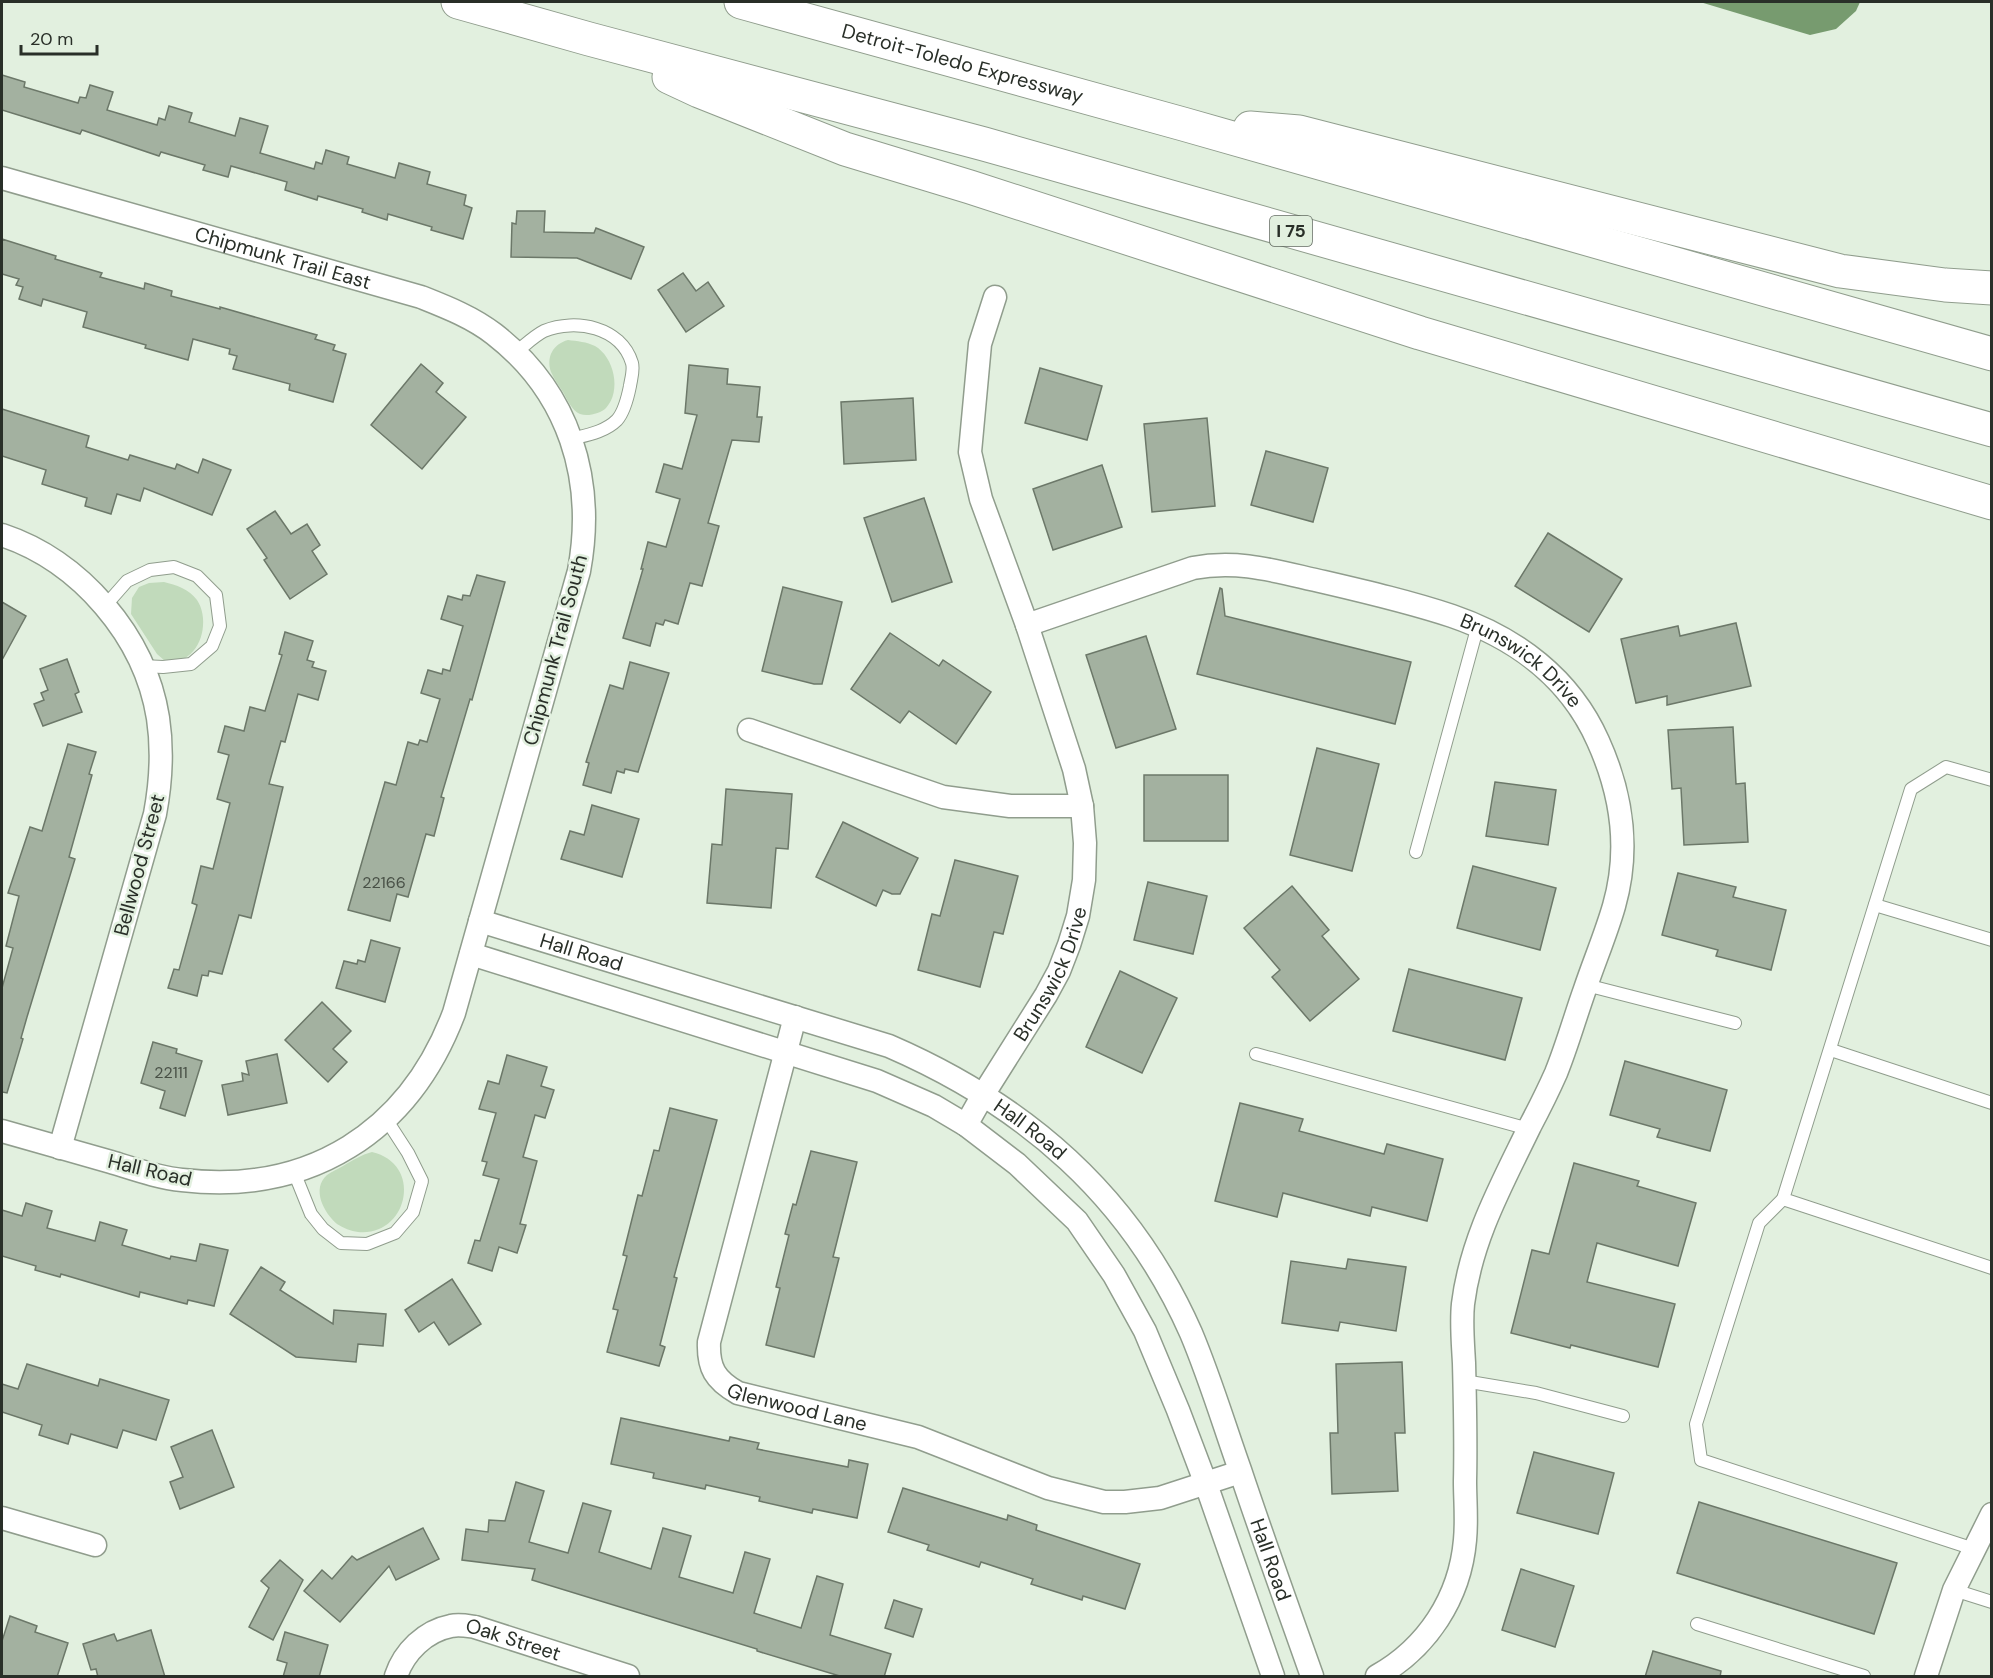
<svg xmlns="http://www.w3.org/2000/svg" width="1993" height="1678" font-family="'DM Sans',sans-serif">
  <rect width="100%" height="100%" fill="#e2f0df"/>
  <g fill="#c1dabb">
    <path d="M568,340C577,341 587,342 595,346C614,357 622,391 606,408C601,413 588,417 580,414C572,411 567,399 563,392C559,386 554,379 551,372C546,357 553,344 568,340Z"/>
    <path d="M164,582C176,585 189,589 197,600C208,616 204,645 188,656C182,661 173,661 165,661L157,654L131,614L132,598L139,587L149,583Z"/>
    <path d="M372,1152C424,1164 408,1237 358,1232C351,1231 343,1228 337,1224C324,1213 311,1189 327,1175C331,1172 338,1169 343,1166C353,1160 361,1155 372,1152Z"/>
  </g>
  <path fill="#779b6f" d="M1700,2H1860L1856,11L1836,29L1810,35Z"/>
  <g fill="#a3b1a0" stroke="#6c7869" stroke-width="1.5">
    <path d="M2,75L25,82L24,87L78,103L80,97L86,98L90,85L113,92L107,110L157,125L159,118L165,120L169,106L192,113L189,122L235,136L240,118L268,126L260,153L314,169L316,162L322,164L326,150L349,157L347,164L395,178L399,163L430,172L427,184L466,195L464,205L472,208L463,239L431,230L432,227L388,214L387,220L362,212L363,209L318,196L317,200L285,190L287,182L231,166L228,177L203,170L205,165L161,152L159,156L82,130L80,134L2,110Z"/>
    <path d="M517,211H545L544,232L594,233L596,228L644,247L631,279L577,258L511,257L512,223L516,224Z"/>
    <path d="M2,239L56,256L55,259L102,273L100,277L144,289L145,283L172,291L171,296L220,309V307L317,335L315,339L335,345L333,350L346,354L333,402L289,390L290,384L233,369L237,356L229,354L230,349L193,339L188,360L145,348L146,345L83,327L87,312L43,299L41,306L19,299L23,287L16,285L19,279L2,274Z"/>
    <path d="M683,273L696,291L708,282L724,306L686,332L658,290Z"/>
    <path d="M421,364L443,383L436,392L466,417L422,469L371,425Z"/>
    <path d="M689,365L728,369L727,384L760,387L757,417H762L759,442L732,440L708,523L719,526L702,586L690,583L678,624L665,620L663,625L656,623L650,646L623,638L643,569H641L648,542L666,547L680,499L656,492L664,464L682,469L697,415L685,413Z"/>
    <path d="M1040,368L1102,386L1087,440L1025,423Z"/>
    <path d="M913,398L916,460L844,464L841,402Z"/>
    <path d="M2,409L89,436L86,447L128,460L130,455L175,469L177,464L198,473L203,459L231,470L212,515L144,488L140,501L117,494L111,514L85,506L87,498L42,484L46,470L2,456Z"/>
    <path d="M1207,418L1215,506L1152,512L1144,424Z"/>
    <path d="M1266,451L1328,468L1313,522L1251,505Z"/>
    <path d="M1102,465L1122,527L1053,550L1033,489Z"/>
    <path d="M924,498L952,582L892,602L864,518Z"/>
    <path d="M275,511L291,534L307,524L320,545L312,551L327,574L290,599L264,560L267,558L247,529Z"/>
    <path d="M1548,533L1622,579L1589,632L1515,586Z"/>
    <path d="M477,575L505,582L472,700L470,699L441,797L444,798L434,836L426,834L408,897L397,894L390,921L348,910L385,782L396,785L408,742L418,745L420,740L427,742L440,699L421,693L428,670L442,674L443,669L450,671L463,626L441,619L448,596L462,600L463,595L470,596Z"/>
    <path d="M783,587L842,602L822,684H814L762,671Z"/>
    <path d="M1220,588L1222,589L1225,616L1411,662L1395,724L1197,674Z"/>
    <path d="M2,602L26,616L2,660Z"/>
    <path d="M1736,623L1751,686L1667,705V696L1636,703L1621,639L1678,626L1680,636Z"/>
    <path d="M285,632L313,641L307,660L314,662L312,667L326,671L318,700L298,694L285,742L281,741L269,784L283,787L251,918L239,915L222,974L209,971L208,976L202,975L197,996L168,988L174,969L179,970L197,905L192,903L201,866L213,869L230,803L217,799L229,755L218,752L225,726L244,731L250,707L265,711L282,655L279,654Z"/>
    <path d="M890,633L939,666L943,660L991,692L956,744L909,711L900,723L851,689Z"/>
    <path d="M1146,636L1176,729L1116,748L1086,655Z"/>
    <path d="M67,659L79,692L75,694L82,712L43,726L34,704L44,700L41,693L48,690L40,669Z"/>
    <path d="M630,662L669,673L638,772L625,769L624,773L617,771L611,793L583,785L589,763L586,762L610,685L623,689Z"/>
    <path d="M1733,727L1736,784L1745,783L1748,842L1684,845L1681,788L1672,789L1668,730Z"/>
    <path d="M68,744L96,752L89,774L92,775L69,857L75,859L27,1017L21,1038L23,1039L7,1093L2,1092V988L13,948L6,946L19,896L8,893L30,827L42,831Z"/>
    <path d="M1317,748L1379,764L1352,871L1290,855Z"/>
    <rect x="1144" y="775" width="84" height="66"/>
    <path d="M1495,782L1556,790L1548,845L1486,836Z"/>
    <path d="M726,789L792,794L788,849L776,848L771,908L707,903L712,844L722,845Z"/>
    <path d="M592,805L639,819L622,877L561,859L570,831L584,835Z"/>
    <path d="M843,822L918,858L900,894H892L883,890L876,906L816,877Z"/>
    <path d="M955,860L1018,876L1003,934L994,932L980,987L918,970L932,914L940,916Z"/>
    <path d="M1473,866L1556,888L1540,950L1457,928Z"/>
    <path d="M1678,873L1736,887L1733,897L1786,910L1771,970L1716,956L1718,950L1662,935Z"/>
    <path d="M1148,882L1207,896L1193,954L1134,940Z"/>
    <path d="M1292,886L1329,930L1322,936L1359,979L1310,1021L1272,977L1280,970L1244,928Z"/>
    <path d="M371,940L400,948L385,1002L336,988L344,961L357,964L358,960L365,962Z"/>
    <path d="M1409,969L1522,998L1505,1060L1393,1031Z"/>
    <path d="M1120,971L1177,998L1142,1073L1086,1047Z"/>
    <path d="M322,1002L351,1031L333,1049L347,1062L328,1082L285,1040Z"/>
    <path d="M153,1042L177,1049L176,1053L202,1061L185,1116L160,1108L165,1091L141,1083Z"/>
    <path d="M277,1054L287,1103L228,1115L222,1085L243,1081L242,1073L249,1075L246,1061Z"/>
    <path d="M507,1055L547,1067L541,1086L554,1090L545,1118L535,1115L523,1157L537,1161L520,1224L526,1225L517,1253L499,1247L492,1271L468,1263L475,1240L480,1241L499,1179L483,1175L487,1162L482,1161L496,1113L479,1109L488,1081L499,1084Z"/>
    <path d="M1625,1061L1727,1090L1710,1151L1657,1137L1660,1129L1610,1115Z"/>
    <path d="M1240,1103L1303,1119L1299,1131L1384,1154L1387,1144L1443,1159L1427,1221L1372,1207L1370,1216L1283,1193L1277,1217L1215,1201Z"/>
    <path d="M670,1108L717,1120L674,1277L677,1278L660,1345L665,1347L659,1366L607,1352L618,1310L613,1309L627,1256L623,1255L638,1195L642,1196L654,1150L659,1151Z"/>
    <path d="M811,1151L857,1162L833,1257L839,1258L814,1357L766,1345L780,1288L776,1287L789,1235L785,1234L793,1204L796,1205Z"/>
    <path d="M1574,1163L1639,1181L1637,1186L1696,1203L1678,1266L1597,1243L1587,1282L1675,1304L1658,1367L1571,1345L1570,1348L1511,1333L1532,1250L1549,1254Z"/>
    <path d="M26,1203L52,1211L47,1228L95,1241L100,1222L127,1230L122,1245L170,1259L171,1256L196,1261L200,1244L228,1250L214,1306L188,1300L187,1304L140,1292L139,1297L61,1274L60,1277L35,1270L36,1266L2,1256V1210L22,1216Z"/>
    <path d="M1348,1259L1406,1267L1396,1331L1340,1322L1338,1331L1282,1323L1291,1261L1346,1269Z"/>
    <path d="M261,1267L285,1282L280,1290L333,1324L334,1310L386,1314L383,1346L358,1344L356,1362L296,1357L230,1314Z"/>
    <path d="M452,1279L481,1324L449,1345L434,1322L419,1332L405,1310Z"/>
    <path d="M1402,1362L1405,1433H1395L1398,1491L1332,1494L1330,1433H1338L1336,1364Z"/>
    <path d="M27,1364L98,1386L100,1379L169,1400L156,1440L123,1430L117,1448L71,1434L68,1444L39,1435L42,1425L2,1412V1384L18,1389Z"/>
    <path d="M621,1418L729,1441L730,1437L759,1443L757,1449L848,1467L849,1460L868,1464L857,1518L813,1509L812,1513L759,1501L760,1497L706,1485L705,1489L653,1478L654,1473L611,1464Z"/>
    <path d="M212,1430L234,1487L180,1509L170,1482L183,1477L171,1447Z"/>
    <path d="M1534,1452L1614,1473L1598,1534L1517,1513Z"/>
    <path d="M516,1482L544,1491L529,1542L568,1553L583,1503L611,1511L599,1552L651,1569L663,1528L691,1536L679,1577L733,1593L745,1552L770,1559L754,1613L801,1628L817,1576L843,1584L830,1635L891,1654L884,1677H843L757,1651V1649L532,1580L535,1569L462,1560L466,1529L488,1532L489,1520L505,1521Z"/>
    <path d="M903,1488L1007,1520L1008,1515L1037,1525L1036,1530L1140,1564L1125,1609L1083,1596L1082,1600L1031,1584L1033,1579L981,1562L979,1567L927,1550L929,1545L888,1532Z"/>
    <path d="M1699,1502L1897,1563L1874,1634L1677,1573Z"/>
    <path d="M423,1528L439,1559L396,1580L389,1566L340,1622L304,1591L322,1570L332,1579L352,1556L357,1560Z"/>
    <path d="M280,1560L303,1580L273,1640L249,1627L269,1588L261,1581Z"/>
    <path d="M1521,1569L1574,1586L1555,1647L1502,1630Z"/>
    <path d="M894,1600L922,1609L913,1637L885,1628Z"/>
    <path d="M10,1616L37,1626L35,1632L68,1643L57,1677H2V1641Z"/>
    <path d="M151,1630L165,1677H98L96,1669L91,1670L83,1644L114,1634L117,1641Z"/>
    <path d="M285,1632L328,1645L319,1677H283L287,1663L277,1660Z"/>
    <path d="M1653,1651L1721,1671L1720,1677H1645Z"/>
  </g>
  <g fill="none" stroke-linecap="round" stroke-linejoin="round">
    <defs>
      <g id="service">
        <path d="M515,353C524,346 534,336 544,331C576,318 621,327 632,363C634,370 631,379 630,386C628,396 624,412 617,420C605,432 587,435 571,439"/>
        <path d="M105,606L127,581L150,570L174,567L197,576L216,595L220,626L212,646L191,664L163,667L142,666"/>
        <path d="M1992,780L1946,767L1911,789L1783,1199L1992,1268"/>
        <path d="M1416,852L1478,625"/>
        <path d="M1875,905L1992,940"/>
        <path d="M1586,985L1735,1023"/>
        <path d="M1831,1050L1992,1103"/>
        <path d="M1256,1054L1529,1129"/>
        <path d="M294,1172L311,1214L323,1229L341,1243L367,1244L395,1233L413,1212L422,1181L408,1153L386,1119"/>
        <path d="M1783,1199L1759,1223L1696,1424L1701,1460L1974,1549"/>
        <path d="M1464,1381L1536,1393L1623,1416"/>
        <path d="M1954,1590L1992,1602"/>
        <path d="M1697,1624L1864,1676"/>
      </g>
      <g id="minor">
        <path id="s1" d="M2,178L421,297C446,307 472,317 494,334C569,392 596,479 579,571L454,1013C409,1132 310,1195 182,1180C159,1178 134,1169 111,1162C75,1152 38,1141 2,1131"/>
        <path d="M2,535C80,561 145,636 158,718C163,751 161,782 155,814L60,1148"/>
        <path id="s2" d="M1027,625L1193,568C1240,559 1278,572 1324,582C1367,592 1410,602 1452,616C1516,638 1570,678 1598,741C1622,794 1630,850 1614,906C1606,934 1594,962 1585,989C1575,1017 1567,1046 1556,1073C1548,1091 1539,1109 1530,1126C1502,1184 1471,1239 1463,1304C1461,1323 1463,1344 1464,1363C1465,1402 1466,1442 1465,1481C1465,1500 1467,1520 1465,1540C1460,1598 1427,1648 1377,1676"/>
        <path d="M749,730L943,797L1010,806H1082"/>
        <path id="s3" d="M480,921L889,1046C1025,1105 1130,1195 1191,1333C1210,1378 1224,1425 1240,1470C1263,1539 1288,1608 1312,1676"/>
        <path d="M471,954L877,1081L934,1106L966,1125L1017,1164L1077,1221L1114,1275L1145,1331L1178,1410L1206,1484L1273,1676"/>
        <path id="s4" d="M795,1017L709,1342C708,1368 715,1380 738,1393L918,1437L1048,1488L1104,1502H1125L1160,1498L1240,1472"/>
        <path id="s5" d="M966,1125L983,1095L1046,995L1059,971L1069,945L1078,916L1084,880L1085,843L1082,806L1074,769L1027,625L981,499L970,452L980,344L995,297"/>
        <path d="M2,1518L95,1545"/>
        <path id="s6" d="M396,1676C404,1652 425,1631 451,1626C459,1624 468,1626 475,1627L628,1676"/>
        <path d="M1926,1676L1954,1590L1992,1514"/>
      </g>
      <g id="motorway">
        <path d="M458,2L589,39L984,144L1992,430"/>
        <path id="s7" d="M741,2L1183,124L1992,354"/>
        <path d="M669,77L699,91L845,149L970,187L1420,333L1992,503"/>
        <path d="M1250,128L1299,132L1840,271L1945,285L1992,288"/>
      </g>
    </defs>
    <use href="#service" stroke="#909d8d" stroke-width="14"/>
    <use href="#minor" stroke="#909d8d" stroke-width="25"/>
    <use href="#motorway" stroke="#909d8d" stroke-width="35"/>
    <use href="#service" stroke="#fff" stroke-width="12"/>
    <use href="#minor" stroke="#fff" stroke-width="22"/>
    <use href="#motorway" stroke="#fff" stroke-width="33"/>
  </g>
  <g text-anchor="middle" stroke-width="5" stroke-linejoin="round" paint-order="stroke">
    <g font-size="16" fill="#485046">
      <text x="384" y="888">22166</text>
      <text x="171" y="1078">22111</text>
    </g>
    <rect fill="#e2f0df" stroke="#60695f" stroke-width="1.5" x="1270" y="216" width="42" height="30" rx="4.5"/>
    <g font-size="18" font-weight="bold" fill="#292f28">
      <text x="1291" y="237">I 75</text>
    </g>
    <g font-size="20" fill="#292f28" stroke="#e2f0df">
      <text dy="7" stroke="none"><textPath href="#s7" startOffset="230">Detroit-Toledo Expressway</textPath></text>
      <text dy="7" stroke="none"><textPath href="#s1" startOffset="292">Chipmunk Trail East</textPath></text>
      <text transform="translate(555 650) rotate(-75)" y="7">Chipmunk Trail South</text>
      <text dy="7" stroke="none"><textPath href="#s2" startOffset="524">Brunswick Drive</textPath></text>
      <text transform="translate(139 865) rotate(-75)" y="7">Bellwood Street</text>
      <text dy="7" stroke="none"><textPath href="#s3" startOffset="106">Hall Road</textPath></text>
      <text dy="7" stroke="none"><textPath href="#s5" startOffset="174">Brunswick Drive</textPath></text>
      <text dy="7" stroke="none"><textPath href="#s3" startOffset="592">Hall Road</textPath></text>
      <text transform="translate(150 1170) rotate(13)" y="7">Hall Road</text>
      <text dy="7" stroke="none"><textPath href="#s4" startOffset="460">Glenwood Lane</textPath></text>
      <text dy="7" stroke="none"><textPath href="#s3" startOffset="1095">Hall Road</textPath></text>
      <text dy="7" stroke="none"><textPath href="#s6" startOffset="142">Oak Street</textPath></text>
    </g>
  </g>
  <rect width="1993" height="1678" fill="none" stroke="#292f28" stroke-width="6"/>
  <path d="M21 45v9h76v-9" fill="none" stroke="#292f28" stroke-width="3"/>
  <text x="30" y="45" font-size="18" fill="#292f28" stroke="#e2f0df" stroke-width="4.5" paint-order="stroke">20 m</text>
</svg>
